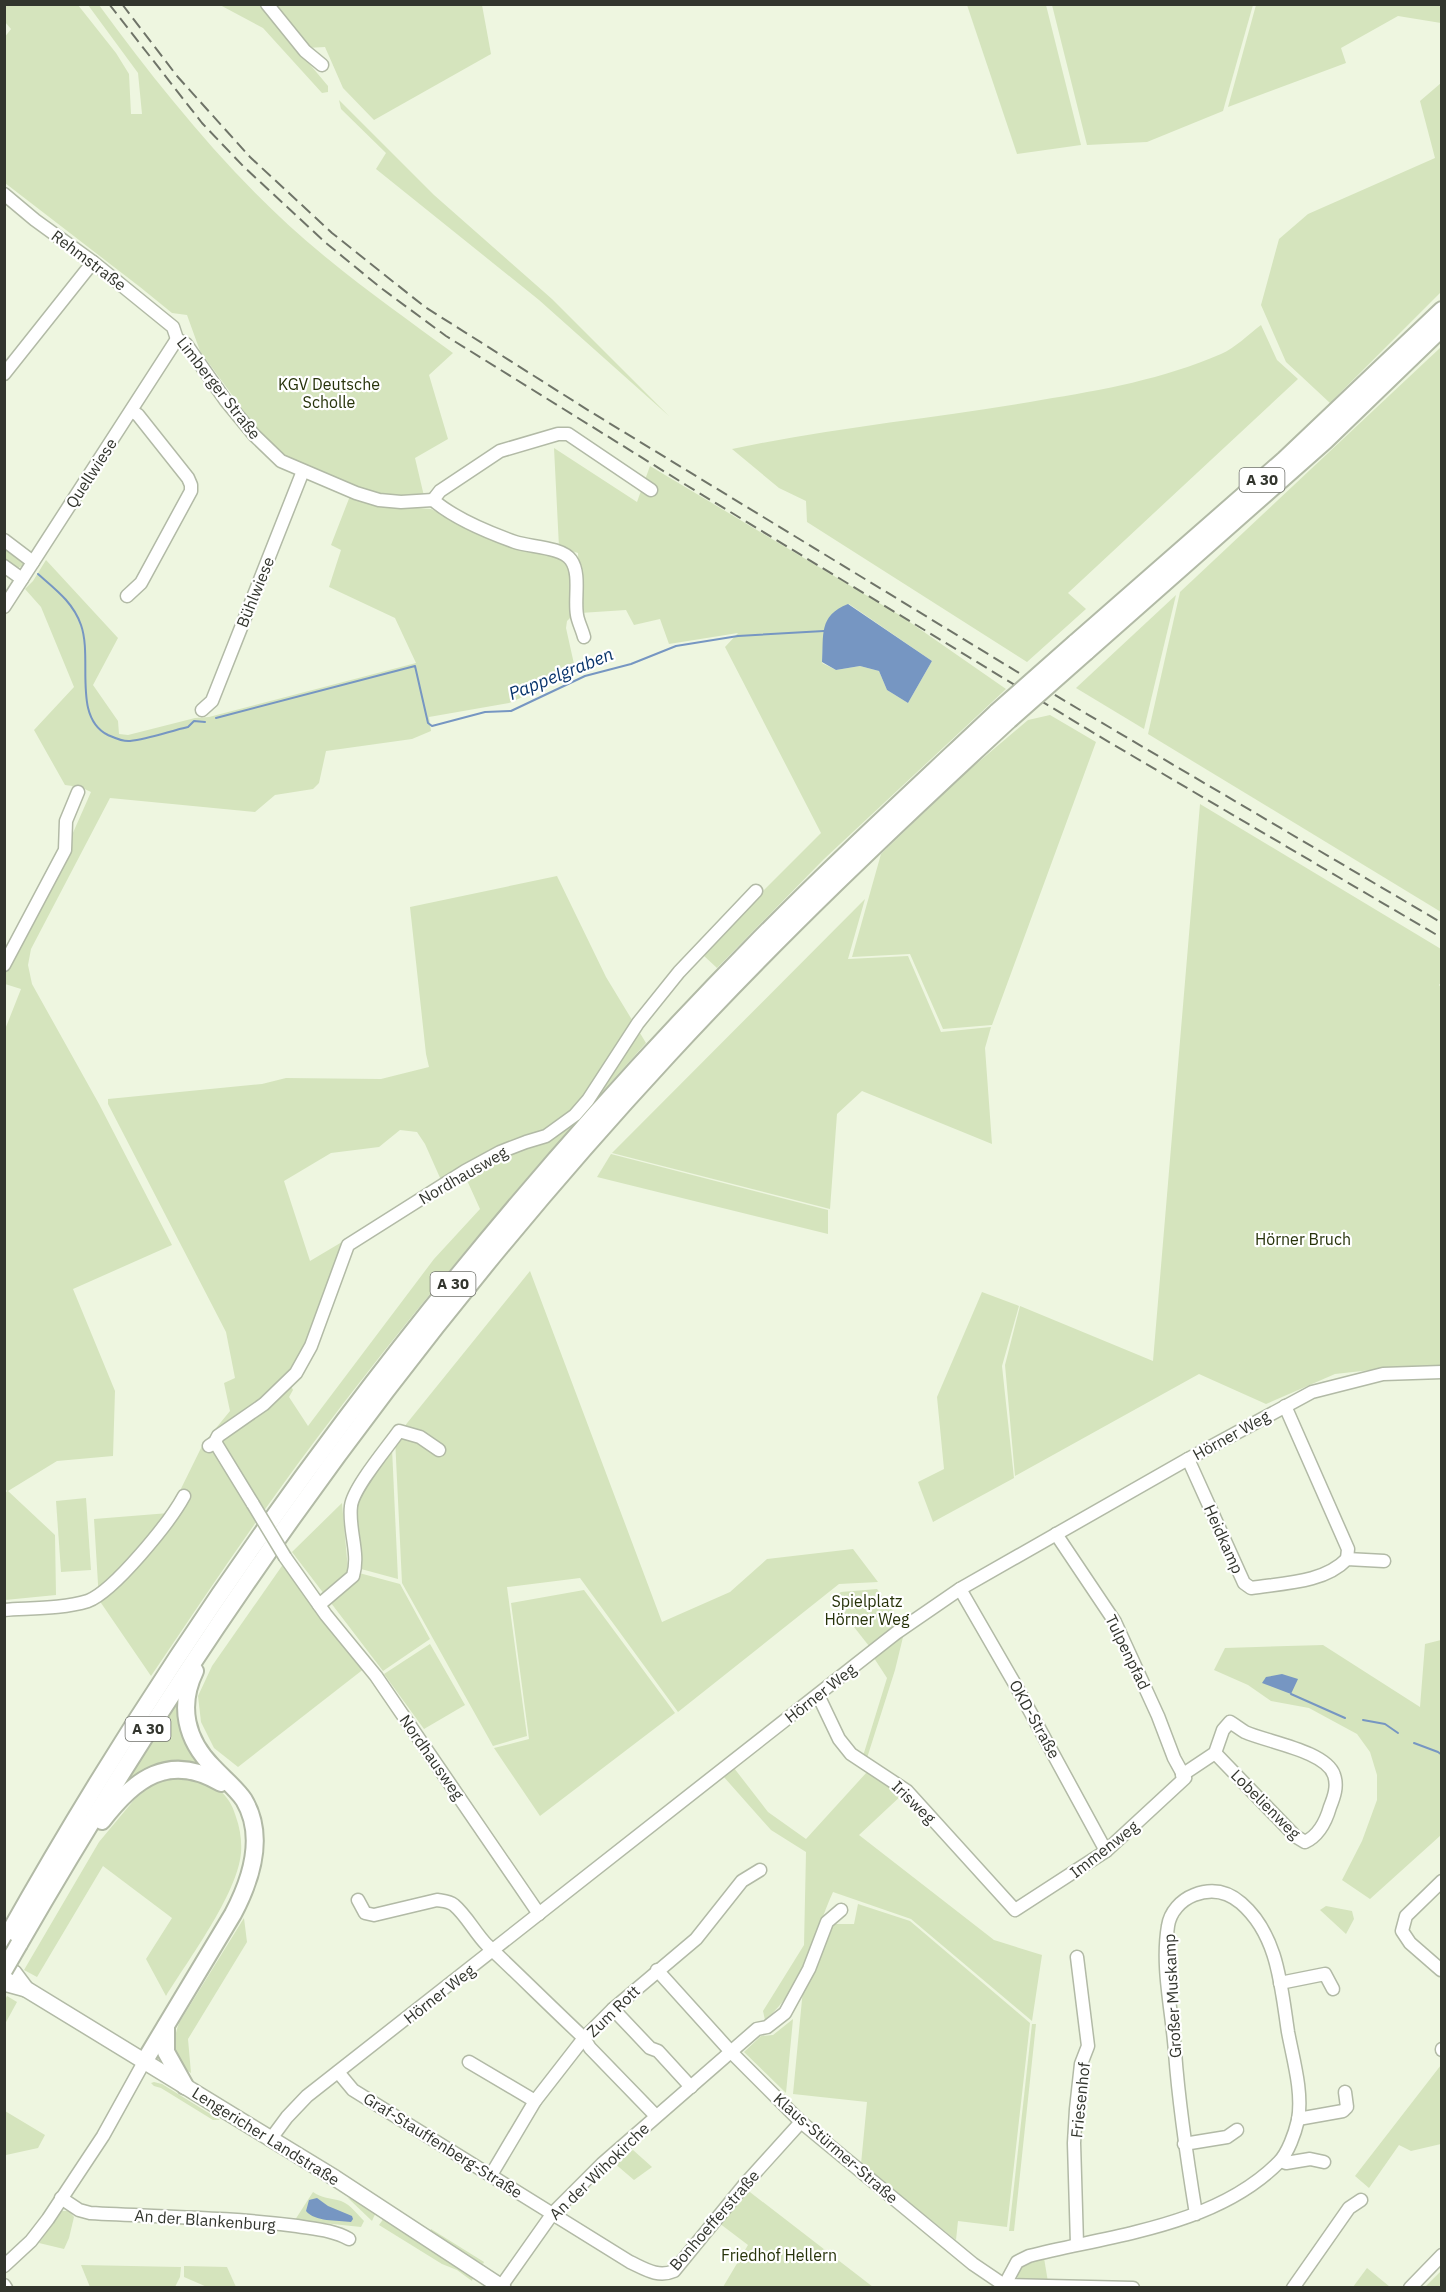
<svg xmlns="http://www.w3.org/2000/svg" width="1446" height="2292" font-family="'IBM Plex Sans',sans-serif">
  <rect width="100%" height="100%" fill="#eef6e0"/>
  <g fill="#d5e4bd" fill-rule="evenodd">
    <path d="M4,5H78L116,53L129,74L131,114H142L138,73L88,5H99C165,95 240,188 328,259C368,292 411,322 453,353L429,375L448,439L415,458L424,496L401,498L373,495L286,458L257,429L200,351L187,315L172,313L140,287L5,183L4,38L11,29L5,22Z"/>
    <path d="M220,5H260L328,86V92L322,93L263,28Z"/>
    <path d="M271,5H482L491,54L374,120L343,88L325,47L307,48Z"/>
    <path d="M967,5H1046L1081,145L1017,154Z"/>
    <path d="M1052,5H1253L1223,111L1147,142L1087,145Z"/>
    <path d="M1256,5H1441V23L1398,16L1341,48L1346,63L1228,107Z"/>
    <path d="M1441,83V292L1330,403L1286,362L1261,305L1279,239L1308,214L1435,158L1420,101Z"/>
    <path d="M339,100L434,195L552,299L669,416L539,300L376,169L386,153L341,109Z"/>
    <path d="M1261,325L1277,360L1298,379L1068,593L1086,609L1027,662L807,522L806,501L779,488L732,449C834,427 938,418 1041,400C1103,390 1163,379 1221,354C1235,348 1249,334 1261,325Z"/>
    <path d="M1441,347V912L1148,734L1180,592Z"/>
    <path d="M554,448L637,502L650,466L901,616L1006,689L824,859L717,968L703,955L759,895L821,833L725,647L738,633L669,644L660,619L634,625L626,610L580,613L578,553L559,547ZM849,604L932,661L908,703L887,690L879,671L860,666L836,670L822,663L824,631Z"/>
    <path d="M350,496L378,505L431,509L497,541L558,555L572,570L574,614L567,621L566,628L576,673L509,703L429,717L431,731L412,739L326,751L319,783L313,789L275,795L255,812L110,798L31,949L28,965L32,984L99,1104L172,1245L73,1289L115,1391L113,1456L57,1461L8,1491L55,1535L56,1595L5,1600L4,1495L7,1491L4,1487V1032L21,989L5,984V973L71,847L72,835L91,792L80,787L65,785L34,730L74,687L41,607L25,589L33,581L46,560L118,638L93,685L118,721L119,734L128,735L195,718L209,717L416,663L395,618L329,587L341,550L331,545Z"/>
    <path d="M4,543L27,559L22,566L18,568L5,562Z"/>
    <path d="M1176,595L1144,729L1076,688Z"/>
    <path d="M1050,715L1096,742L992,1025L943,1029L910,954L852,957L881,854L962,776L1028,720Z"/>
    <path d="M1200,804L1441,949V982L1439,985L1442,989L1441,1367L1380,1369L1335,1374L1266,1404L1199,1374L1015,1476L1005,1365L1020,1306L1153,1361Z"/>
    <path d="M557,876L606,977L646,1043C532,1170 420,1301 317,1438C259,1515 205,1596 151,1676L99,1600L94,1519L169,1513L203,1444L230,1411L224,1383L235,1378L226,1332L108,1104V1099L262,1084L286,1078L381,1079L429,1067L426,1054L410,907ZM400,1130L417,1132L425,1144L441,1180L465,1176L480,1209L434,1259L308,1426L289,1397L293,1390L286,1376L304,1353L347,1239L310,1261L284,1181L331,1153L379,1147Z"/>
    <path d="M865,899L848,959L908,956L941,1032L991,1027L985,1048L992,1144L862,1091L837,1114L830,1209L612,1153Z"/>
    <path d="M611,1154L828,1210V1234L597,1177Z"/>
    <path d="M530,1271L662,1622L730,1592L767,1559L853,1549L878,1582L839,1584L678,1712L580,1578L507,1587L527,1736L493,1746L402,1583L395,1438Z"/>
    <path d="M982,1292L1019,1306L1002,1366L1014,1478L933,1522L918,1482L944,1469L937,1397Z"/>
    <path d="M392,1448L398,1579L361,1569L356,1503Z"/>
    <path d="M86,1498L91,1570L61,1572L56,1501Z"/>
    <path d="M342,1503L348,1570L400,1584L430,1639L383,1671L292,1552Z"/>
    <path d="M284,1563L365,1668L238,1767L214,1748L201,1722L198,1696L212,1666Z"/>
    <path d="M877,1589L900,1621L869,1646L832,1599L841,1592Z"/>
    <path d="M584,1590L675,1713L540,1816L494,1748L529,1739L511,1603Z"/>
    <path d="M904,1633L895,1670L867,1758L863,1756L887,1678L874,1658Z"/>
    <path d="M1441,1640V1835L1370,1899L1342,1880L1362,1841L1377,1800V1775L1370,1752L1357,1734L1309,1708L1271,1701L1248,1685L1214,1670L1225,1648L1323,1645L1420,1707L1425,1644Z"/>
    <path d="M430,1644L465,1705L424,1729L384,1674Z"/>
    <path d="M181,1698L212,1772L189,1765L119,1794Z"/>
    <path d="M734,1768L768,1812L806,1839L867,1772L904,1793L859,1835L994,1940L1042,1955L1032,2021L911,1919L833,1892C813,1936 804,1988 765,2020L763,2011L804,1945L806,1852L771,1830L723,1776Z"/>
    <path d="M180,1776C207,1780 228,1788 236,1817C240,1828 242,1841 241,1853C237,1895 188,1960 166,1996L146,1959L172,1918L103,1866L37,1977L24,1970L99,1842L134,1800L149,1787L163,1779Z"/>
    <path d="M858,1904L910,1921L1030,2023L1007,2227L958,2221L956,2240L861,2164L867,2102L793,2094L803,1989L829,1924H854Z"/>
    <path d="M1326,1906L1352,1911L1354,1919L1346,1934L1320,1910Z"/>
    <path d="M244,1918L247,1942L188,2039L191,2073C171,2062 172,2042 179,2023Z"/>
    <path d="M7,1996L17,2002L5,2024V2000Z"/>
    <path d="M793,2019L786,2093L744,2052L761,2036L773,2035Z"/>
    <path d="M1032,2024H1036L1014,2231H1009Z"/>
    <path d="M1441,2065V2144L1411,2151L1399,2145L1369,2188L1355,2176Z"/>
    <path d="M154,2082L162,2084L220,2120H213L161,2088L154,2086L151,2083Z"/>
    <path d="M5,2111L45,2135L38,2148L6,2155L5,2172Z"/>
    <path d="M633,2150L652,2167L634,2180L613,2162Z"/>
    <path d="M746,2189L873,2287H723L748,2245L719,2223Z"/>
    <path d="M313,2192C321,2198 331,2198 341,2201C351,2205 357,2214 364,2221L361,2227L295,2220Z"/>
    <path d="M348,2198L359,2201L376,2212L372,2221Z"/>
    <path d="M62,2211H69L74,2217L69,2238L64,2249L39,2243Z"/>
    <path d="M384,2218L473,2278L472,2281L457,2270L442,2264L379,2225Z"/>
    <path d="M431,2229L484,2262L483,2264L429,2233Z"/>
    <path d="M1044,2258L1048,2282L1021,2281L1017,2277L1021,2267Z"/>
    <path d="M81,2265L181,2267L180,2277L175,2287H90Z"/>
    <path d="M184,2266L227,2267L236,2287H207L184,2277Z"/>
    <path d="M1367,2268L1390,2287H1353Z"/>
    <path d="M1441,2271V2287H1425Z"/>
  </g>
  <g fill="#7696c2">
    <path d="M848,604L932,661L908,703L887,690L879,671L860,666L836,670L822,662C824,635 818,616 848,604Z"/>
    <path d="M1282,1674L1298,1679L1291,1694L1262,1683L1266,1677Z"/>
    <path d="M317,2198L328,2206L352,2216L353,2219L351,2222C337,2220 315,2222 306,2211L309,2200Z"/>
  </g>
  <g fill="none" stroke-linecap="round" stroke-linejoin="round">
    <g stroke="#7696c2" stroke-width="2">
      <path d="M38,574C55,589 73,602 81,625C93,659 72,717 108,735C115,738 123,742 130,741C149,739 170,731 188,727L194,721L205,722"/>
      <path d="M216,718L415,666L428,723L432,726L485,712L511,711L585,676L631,664L676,646L738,636L824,631"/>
      <path d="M1291,1694L1345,1718"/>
      <path d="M1363,1720L1385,1724L1398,1733"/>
      <path d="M1414,1743L1438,1752L1442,1755"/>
    </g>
    <defs>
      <g id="minor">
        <path d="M267,4L305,51L322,65"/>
        <path d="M4,194L35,220L93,262L173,327L177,339L186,344L226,401L254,435L281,461L356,493L379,500L401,502L433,500C455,519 487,532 515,542C530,547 562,547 571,560C581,574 574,599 577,615C578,622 582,629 584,637"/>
        <path d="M4,374L93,262"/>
        <path d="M433,500L440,491L500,451L558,434H568L651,490"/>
        <path d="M4,540L33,562"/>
        <path d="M4,566L22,579"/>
        <path d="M127,596L141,583L191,491V485L188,478L138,415L132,411"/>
        <path d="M4,607L177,339"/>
        <path d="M202,710L212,701L303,471"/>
        <path d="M4,965L65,850L66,821L78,792"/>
        <path d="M1285,1406L1348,1549L1347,1559"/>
        <path d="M215,1442L253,1504"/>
        <path d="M209,1446L215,1442L218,1436L264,1404L296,1373L311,1346L348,1245L465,1171L500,1152L526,1142L546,1136L575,1115L588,1100L638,1023L679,972L756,891"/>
        <path d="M1188,1459L1244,1583L1251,1588C1283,1583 1324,1583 1347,1559L1384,1561"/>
        <path d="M285,1557L326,1615L376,1676L539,1914"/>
        <path d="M960,1589L1020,1693L1106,1851"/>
        <path d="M319,1605L353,1576C360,1553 348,1529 351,1506C353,1488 387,1448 399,1431L420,1437L439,1450"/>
        <path d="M4,1610C31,1608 62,1609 88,1601C114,1591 170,1522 184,1496"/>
        <path d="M818,1695L839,1739L851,1754L907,1791L1015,1910L1106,1851L1185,1778L1174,1758L1158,1716L1115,1622L1056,1534"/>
        <path d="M1182,1775L1215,1753L1223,1730L1230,1722C1235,1725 1240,1729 1245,1732C1267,1742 1326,1751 1334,1775C1338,1786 1334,1797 1330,1807C1326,1821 1318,1836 1305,1842L1295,1836L1215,1753"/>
        <path d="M358,1900L365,1913L374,1915L437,1900C443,1901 449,1901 454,1905C467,1916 475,1933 487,1945C519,1975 551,2007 584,2038L590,2048L656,2116"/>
        <path d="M1077,1957L1088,2046L1081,2064L1076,2109L1074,2143L1077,2244"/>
        <path d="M657,1970L732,2053L801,2122L973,2264L1004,2285"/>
        <path d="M1441,1970L1410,1943L1402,1931L1406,1916L1442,1881"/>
        <path d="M1280,1983L1325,1974L1333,1989"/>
        <path d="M613,2009L650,2048L658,2051L691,2087"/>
        <path d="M1442,2049V2050"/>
        <path d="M469,2062L535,2101"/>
        <path d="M338,2072L353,2090L630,2262C645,2269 658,2278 674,2271L745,2184L801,2122"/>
        <path d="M1298,2119L1343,2111L1347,2107L1345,2092"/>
        <path d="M270,2140L287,2117L307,2096L896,1633L960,1589L1188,1459L1312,1392L1383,1374L1442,1372"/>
        <path d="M1184,2144L1227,2137L1237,2130"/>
        <path d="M1281,2161L1286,2163L1310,2159L1324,2162"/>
        <path d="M491,2175L535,2101L584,2038L613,2009L696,1939L742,1881L760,1870"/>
        <path d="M61,2198L79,2210L90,2213C159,2217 228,2217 297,2226C315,2229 333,2230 349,2239"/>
        <path d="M4,2266L31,2241L48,2219L103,2136L144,2062"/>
        <path d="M4,2285L6,2288"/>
        <path d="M1004,2285L1133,2288"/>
        <path d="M500,2288L553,2213L602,2164L757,2029L767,2027L785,2013L809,1969L827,1922L841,1910"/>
        <path d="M1003,2288L1017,2262L1029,2256C1112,2235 1216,2226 1279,2162C1288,2153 1295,2133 1298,2120C1303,2092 1293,2059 1288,2032C1281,1986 1278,1935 1241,1903C1227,1891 1212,1888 1194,1895C1181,1900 1170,1912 1168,1926C1161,1967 1172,2010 1175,2052C1179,2106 1187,2159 1196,2214"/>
        <path d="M1293,2288L1349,2208L1361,2200"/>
        <path d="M1410,2288L1442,2255"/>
      </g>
      <g id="major">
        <path d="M4,1967L14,1973L26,1989L335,2178L503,2288"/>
        <path d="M4,1983L26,1989"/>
      </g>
      <g id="highway">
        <path d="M1075,643L1284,460L1442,310"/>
        <path d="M1086,652L1325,441L1442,328"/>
        <path d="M102,1821C134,1779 169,1752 221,1783"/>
        <path d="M4,1942C206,1581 460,1245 749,950C829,868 913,791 997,712"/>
        <path d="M19,1944C203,1625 419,1324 669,1054C777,937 892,828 1009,720"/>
        <path d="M166,2026V2052L185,2086"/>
        <path d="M144,2062L233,1914C251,1880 266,1837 244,1800C236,1788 223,1778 213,1767C186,1740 178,1706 195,1671"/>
      </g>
    </defs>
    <use href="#minor" stroke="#b2baa6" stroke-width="15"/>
    <use href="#major" stroke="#b2baa6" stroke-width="18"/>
    <use href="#highway" stroke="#b2baa6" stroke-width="20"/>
    <use href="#minor" stroke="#fff" stroke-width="12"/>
    <use href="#major" stroke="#fff" stroke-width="15"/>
    <use href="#highway" stroke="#fff" stroke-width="16"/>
    <g stroke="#6f7468" stroke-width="2" stroke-dasharray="12 6" stroke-linecap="butt">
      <path d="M109,4L202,123L244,167L326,243L381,288L446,336L686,485L1097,735L1442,938"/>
      <path d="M122,4L177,76L250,157L332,233L425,307L591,412L1070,704L1442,923"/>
    </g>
    <defs>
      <path id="minor-bridge" d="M253,1504L285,1557"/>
      <g id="highway-bridge">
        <path d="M997,712L1075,643"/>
        <path d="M1009,720L1086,652"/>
        <path d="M4,1970L19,1944"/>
      </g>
    </defs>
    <use href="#minor-bridge" stroke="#b2baa6" stroke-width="15" stroke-linecap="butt"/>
    <use href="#highway-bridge" stroke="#b2baa6" stroke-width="20" stroke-linecap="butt"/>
    <use href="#minor-bridge" stroke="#fff" stroke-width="12"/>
    <use href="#highway-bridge" stroke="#fff" stroke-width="16"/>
  </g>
  <g text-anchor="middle" stroke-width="4.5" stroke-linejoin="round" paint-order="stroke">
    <g fill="#fff" stroke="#70726c" stroke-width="1.5">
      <rect x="1239.5" y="468" width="45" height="24" rx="4.5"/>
      <rect x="430.5" y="1272" width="45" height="24" rx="4.5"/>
      <rect x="125.5" y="1717" width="45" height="24" rx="4.5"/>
    </g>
    <g font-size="15" font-weight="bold" fill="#32352d">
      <text x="1262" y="485">A 30</text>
      <text x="453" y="1289">A 30</text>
      <text x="148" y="1734">A 30</text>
    </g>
    <g font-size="16" fill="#32352d" stroke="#fff">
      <text transform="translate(89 260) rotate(37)" y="6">Rehmstraße</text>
      <text transform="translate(219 388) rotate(52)" y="6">Limberger Straße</text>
      <text transform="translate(91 473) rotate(-57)" y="6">Quellwiese</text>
      <text transform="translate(255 592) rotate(-68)" y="6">Bühlwiese</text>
      <text transform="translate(463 1175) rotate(-30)" y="6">Nordhausweg</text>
      <text transform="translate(1231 1435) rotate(-29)" y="6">Hörner Weg</text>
      <text transform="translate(1224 1539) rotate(66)" y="6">Heidkamp</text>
      <text transform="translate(1128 1652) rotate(64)" y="6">Tulpenpfad</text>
      <text transform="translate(820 1693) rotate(-38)" y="6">Hörner Weg</text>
      <text transform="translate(1035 1719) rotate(61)" y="6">OKD-Straße</text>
      <text transform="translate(432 1757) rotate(55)" y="6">Nordhausweg</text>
      <text transform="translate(914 1802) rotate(44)" y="6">Irisweg</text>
      <text transform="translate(1266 1804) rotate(45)" y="6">Lobelienweg</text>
      <text transform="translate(1104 1849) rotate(-38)" y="6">Immenweg</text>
      <text transform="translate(439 1994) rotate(-38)" y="6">Hörner Weg</text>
      <text transform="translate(1172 1996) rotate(-93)" y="6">Großer Muskamp</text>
      <text transform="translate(613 2011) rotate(-44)" y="6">Zum Rott</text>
      <text transform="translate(1080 2100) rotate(-84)" y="6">Friesenhof</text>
      <text transform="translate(266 2136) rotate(32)" y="6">Lengericher Landstraße</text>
      <text transform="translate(443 2145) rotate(32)" y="6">Graf-Stauffenberg-Straße</text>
      <text transform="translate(836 2148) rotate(41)" y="6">Klaus-Stürmer-Straße</text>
      <text transform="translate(599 2171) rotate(-44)" y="6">An der Wihokirche</text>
      <text transform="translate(205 2220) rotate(4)" y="6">An der Blankenburg</text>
      <text transform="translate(714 2220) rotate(-49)" y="6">Bonhoefferstraße</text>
    </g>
    <g font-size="16" fill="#27330a" stroke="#fff">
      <text x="329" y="390">KGV Deutsche<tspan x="329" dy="18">Scholle</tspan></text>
      <text x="1303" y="1245">Hörner Bruch</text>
      <text x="867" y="1607">Spielplatz<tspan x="867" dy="18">Hörner Weg</tspan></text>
      <text x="779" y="2261">Friedhof Hellern</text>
    </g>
    <g font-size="18" font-style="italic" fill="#08346b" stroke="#fff">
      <text transform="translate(561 674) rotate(-22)" y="6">Pappelgraben</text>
    </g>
  </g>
  <rect width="1446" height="2292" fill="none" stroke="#32352d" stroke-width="12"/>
</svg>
